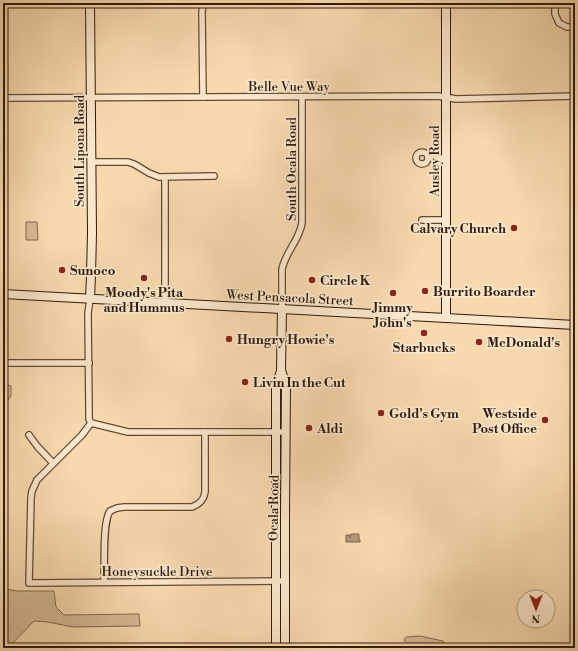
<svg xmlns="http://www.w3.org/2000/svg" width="578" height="651" font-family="'Libre Bodoni',serif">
  <rect width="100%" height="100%" fill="#f8d9ae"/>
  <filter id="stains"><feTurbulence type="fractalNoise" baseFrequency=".005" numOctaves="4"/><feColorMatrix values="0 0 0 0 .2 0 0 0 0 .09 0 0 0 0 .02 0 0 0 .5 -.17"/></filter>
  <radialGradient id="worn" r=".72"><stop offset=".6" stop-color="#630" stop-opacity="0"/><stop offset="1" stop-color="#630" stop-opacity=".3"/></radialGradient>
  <g fill="#d6b993" stroke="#836a50">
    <path d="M26,222H37L38,240H26Z"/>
    <path d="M3,383L11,386V396L3,407Z"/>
    <path d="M3,588L16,591H54L56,607L64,615L139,614L140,626L73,627L48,622L34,621L8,648H3Z"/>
    <path d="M420,636L443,641L446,648H410L404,640L406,637Z"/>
  </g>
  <path fill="#b49878" stroke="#7f664e" d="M351,534H359V540H360V542H346V535H350V538Z"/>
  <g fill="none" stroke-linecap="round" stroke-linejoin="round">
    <defs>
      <g id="street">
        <path d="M555,3V14L559,23L567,27H575"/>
        <path d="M203,97L202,12L203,3"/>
        <path d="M3,98L438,96L456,99L575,96"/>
        <circle cx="422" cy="158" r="6"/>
        <path d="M428,158H446"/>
        <path d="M91,162H128L134,164L149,173L159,177L214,176"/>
        <path d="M422,220H446"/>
        <path d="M90,299L88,313L89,409V419L91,423"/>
        <path d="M165,303V178"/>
        <path d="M282,309V269C286,251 299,241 302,223V97"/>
        <path d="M3,363H89"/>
        <path d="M91,423L82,435L37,480L32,491L31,498L29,583L285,581"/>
        <path d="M91,423L128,432H286"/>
        <path d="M29,435L37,446L53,463"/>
        <path d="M104,582C105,566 102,523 110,511L117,508L124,507H192C200,504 204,500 205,492V432"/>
      </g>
      <g id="secondary">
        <path d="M446,3V318"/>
        <path d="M3,294L575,325"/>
        <path d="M90,299L91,276L92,233L90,3"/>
        <path d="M282,309L281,370L286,386L285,517V648"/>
        <path d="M276,648V387L281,371"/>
      </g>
    </defs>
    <use href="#street" stroke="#624a36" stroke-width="8"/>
    <use href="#secondary" stroke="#301a0e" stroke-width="10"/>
    <use href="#street" stroke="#fae6ca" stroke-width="5.5"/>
    <use href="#secondary" stroke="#fae6ca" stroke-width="8"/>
  </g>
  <g fill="#8f2418" stroke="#fae6ca" stroke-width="1.5">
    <circle cx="514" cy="228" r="4"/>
    <circle cx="62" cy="270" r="4"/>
    <circle cx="144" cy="278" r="4"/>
    <circle cx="312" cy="280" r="4"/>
    <circle cx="425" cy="291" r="4"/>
    <circle cx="393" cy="293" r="4"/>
    <circle cx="424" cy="333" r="4"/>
    <circle cx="229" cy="339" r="4"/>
    <circle cx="479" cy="342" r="4"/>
    <circle cx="245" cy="382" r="4"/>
    <circle cx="381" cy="413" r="4"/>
    <circle cx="545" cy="420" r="4"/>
    <circle cx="309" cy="428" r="4"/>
  </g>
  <g text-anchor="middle" stroke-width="3.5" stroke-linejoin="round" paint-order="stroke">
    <g font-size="13" fill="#301a0e" stroke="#fae6ca">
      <text x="289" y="91">Belle Vue Way</text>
      <text transform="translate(79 151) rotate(-90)" y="5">South Lipona Road</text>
      <text transform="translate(434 161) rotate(-90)" y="5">Ausley Road</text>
      <text transform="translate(291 169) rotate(-90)" y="5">South Ocala Road</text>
      <text transform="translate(290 297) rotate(3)" y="5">West Pensacola Street</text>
      <text transform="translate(273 508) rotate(-89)" y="5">Ocala Road</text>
      <text x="157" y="576">Honeysuckle Drive</text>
    </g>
    <g font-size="13" font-weight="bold" fill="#301a0e" stroke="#fae6ca" text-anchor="start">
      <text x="506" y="233" text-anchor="end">Calvary Church</text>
      <text x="70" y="275">Sunoco</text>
      <text x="320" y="285">Circle K</text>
      <text x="433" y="296">Burrito Boarder</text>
      <text x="144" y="297" text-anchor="middle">Moody's Pita<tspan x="144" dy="15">and Hummus</tspan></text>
      <text x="393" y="312" text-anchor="middle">Jimmy<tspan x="393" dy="15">John's</tspan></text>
      <text x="237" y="344">Hungry Howie's</text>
      <text x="487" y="347">McDonald's</text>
      <text x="424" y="352" text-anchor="middle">Starbucks</text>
      <text x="253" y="387">Livin In the Cut</text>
      <text x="389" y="418">Gold's Gym</text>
      <text x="537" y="418" text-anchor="end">Westside<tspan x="537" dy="15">Post Office</tspan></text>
      <text x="317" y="433">Aldi</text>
    </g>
  </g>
  <rect width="578" height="651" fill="none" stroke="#f8d9ae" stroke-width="16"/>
  <rect x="4" y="4" width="570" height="643" fill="none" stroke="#301a0e" stroke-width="2"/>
  <rect x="8" y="8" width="562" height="635" fill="none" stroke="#301a0e"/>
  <g transform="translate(536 609) rotate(180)"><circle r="19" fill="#fae6ca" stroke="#a9947f"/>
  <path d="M0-3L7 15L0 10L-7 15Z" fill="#8f2418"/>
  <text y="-6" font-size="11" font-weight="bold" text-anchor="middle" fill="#301a0e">N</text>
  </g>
  <rect width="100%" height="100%" filter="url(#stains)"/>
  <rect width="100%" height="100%" fill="url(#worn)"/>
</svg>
